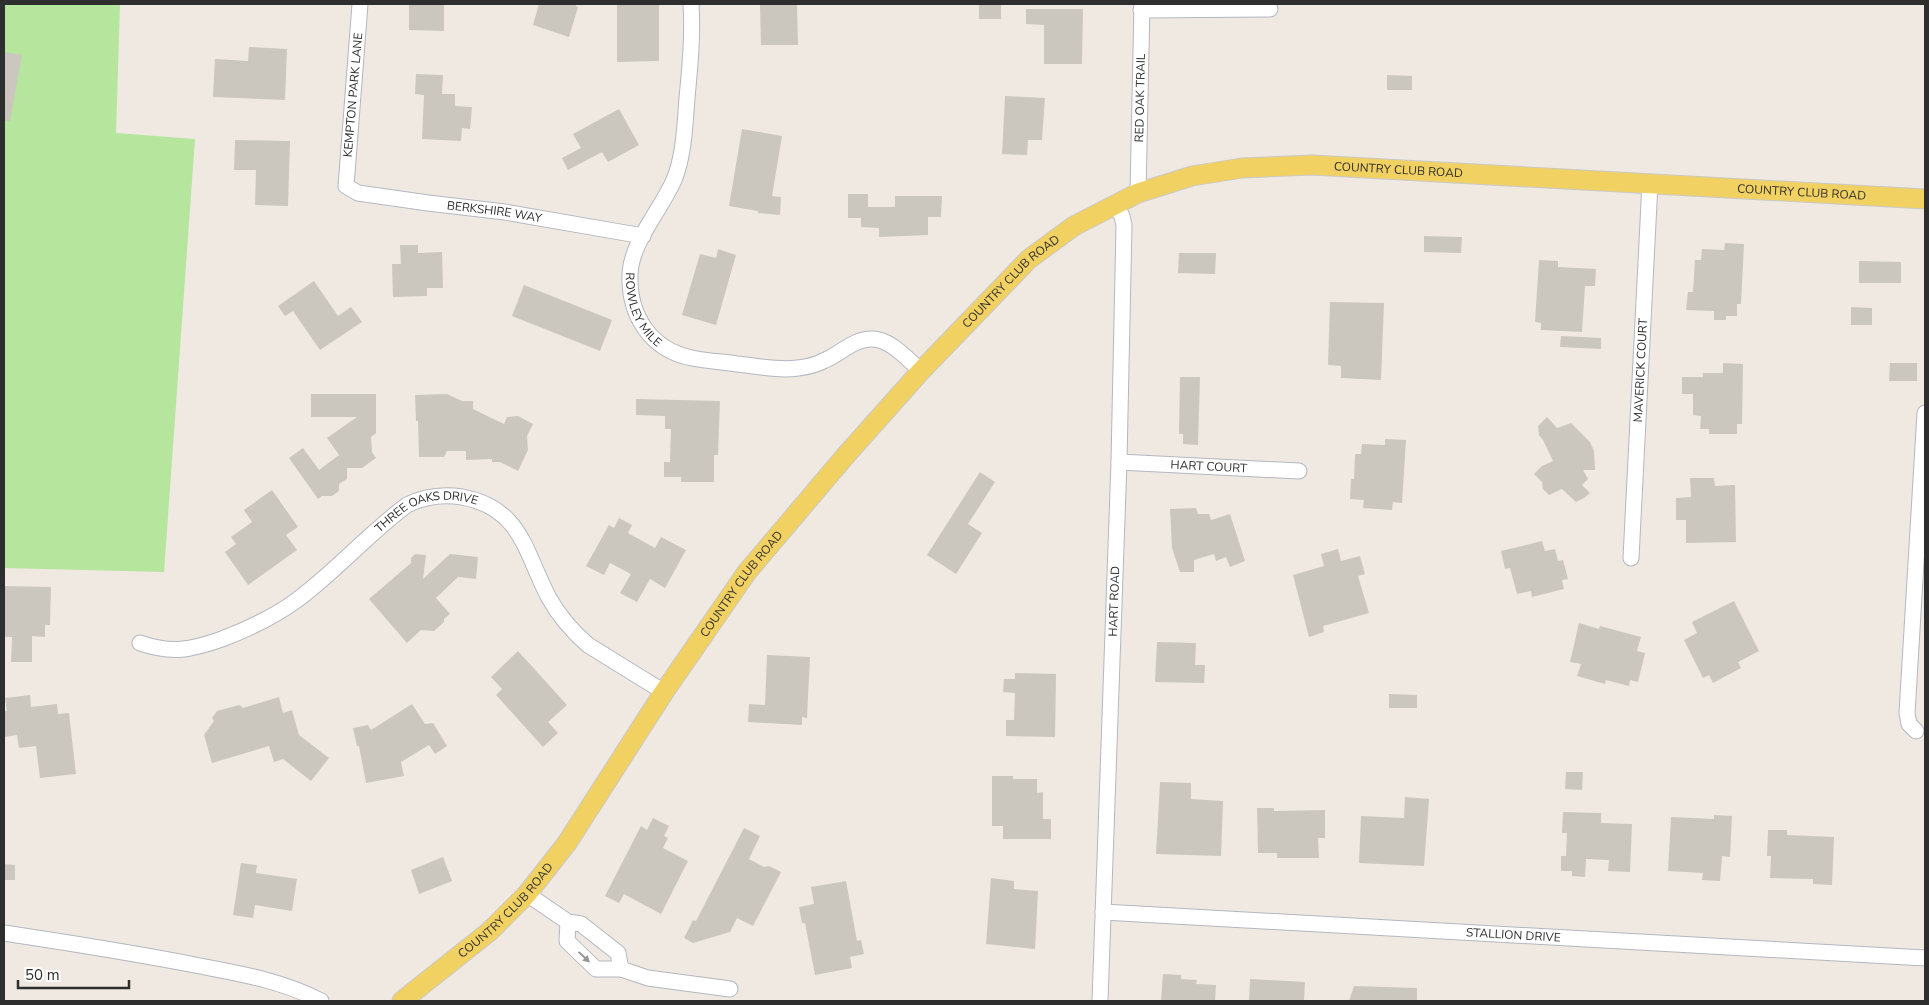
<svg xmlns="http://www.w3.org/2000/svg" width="1929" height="1005" font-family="'Nunito Sans',sans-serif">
  <rect width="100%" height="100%" fill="#efe9e1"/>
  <path fill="#b6e59e" d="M4,4H120L116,133L195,139L164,572L4,568Z"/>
  <g fill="#cbc7bf">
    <path d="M409,4H444V31L409,30Z"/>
    <path d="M539,4H576V6L578,7L569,37L533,25Z"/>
    <path d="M617,4H659V61L617,62Z"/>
    <path d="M760,4H797L798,45H761Z"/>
    <rect x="979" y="4" width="22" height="15"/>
    <path d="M1026,9H1083L1082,64H1044V25L1026,24Z"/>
    <path d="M249,47L287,49L285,100L213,97L215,59L248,61Z"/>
    <path d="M4,52L22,55L10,121H4Z"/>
    <path d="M416,74L443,75L442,94H455V106L472,107L470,129L462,128L461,141L422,139L424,95L415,94Z"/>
    <path d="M1387,75L1412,76V90H1387Z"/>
    <path d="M1005,96L1045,98L1042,140H1028L1027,155L1002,154Z"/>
    <path d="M619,109L639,145L608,162L602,152L568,170L562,158L581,148L573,134Z"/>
    <path d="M742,129L782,136L772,196L781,197L780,215L758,213V211L729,206Z"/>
    <path d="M235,140L290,141L288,206L255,205L256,170H234Z"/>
    <path d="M848,194H868V207H895V196H942L941,217H928V235L879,237V228L861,227V218H848Z"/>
    <path d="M1424,236L1462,237L1461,253L1424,252Z"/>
    <path d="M1725,243L1744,244L1741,304H1737V316H1726V320H1714V311L1686,310L1688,292H1693L1695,260H1701L1702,249L1724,250Z"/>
    <path d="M400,245H418V253L442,252L443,288H427V296L393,297L392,264H401Z"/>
    <path d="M718,249L736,255L716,325L682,315L700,254L716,258Z"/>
    <path d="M1179,253H1216L1215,274L1178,273Z"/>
    <path d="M1539,260L1558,261V267L1596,269L1595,286H1585L1582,332L1541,330V323L1535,322Z"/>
    <path d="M1859,261L1901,262V283H1859Z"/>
    <path d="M314,281L338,316L351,307L362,322L320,350L293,311L285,316L278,306Z"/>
    <path d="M524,285L612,320L600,351L512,316Z"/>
    <path d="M1330,302L1384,303L1381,380L1341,378V366L1328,365Z"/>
    <path d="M1851,307L1872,308V325H1851Z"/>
    <path d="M1561,336L1601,338V349L1560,347Z"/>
    <path d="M1723,363L1743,364L1742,424H1737V434H1709V429H1700L1701,416L1693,415V394H1682V377H1703V373H1723Z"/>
    <path d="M1890,363H1917V381H1889Z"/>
    <path d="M1180,377H1200L1198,445L1183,444V434H1179Z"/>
    <path d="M311,394H376V433L371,437L372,452L376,458L362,468H347V479L339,484V491L332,496H322L318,499L289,458L303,448L319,470L339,455L327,438L357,417H311Z"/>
    <path d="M447,394L462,401H473V409L504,424L507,417L518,416L533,424L527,436L528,450L518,471L500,462H492V459L466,460V451H447L444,457H419L418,421H416L415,395Z"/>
    <path d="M636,399L720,401L718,455H714V482H681V477H664V462H670L671,429H665V416L636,415Z"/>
    <path d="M1547,417L1557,428L1571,423L1590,442L1594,451L1595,470H1583L1588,479L1582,485L1590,493L1584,498L1576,502L1562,489L1549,495L1543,489L1542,482L1534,474L1542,466L1553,461L1543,440L1539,435L1538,426Z"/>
    <path d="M1385,439L1406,440L1402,503L1393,502L1392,510L1363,508L1364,500L1350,499L1351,479H1354L1355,454H1361L1362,444L1385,445Z"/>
    <path d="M980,472L995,482L968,524L982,533L956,574L927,555Z"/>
    <path d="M1690,478H1714L1715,486L1735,485L1736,542L1686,543V520H1676V498L1691,497Z"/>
    <path d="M272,490L298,527L286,535L297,550L248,585L225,552L236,544L231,537L252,522L244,510Z"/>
    <path d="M1196,508L1198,514H1209L1211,520L1230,514L1245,561L1230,567L1226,557L1216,561L1214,554L1194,560V572H1180L1172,548L1170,509Z"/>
    <path d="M619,518L632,525L628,533L655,548L661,537L686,550L665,588L650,579L637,602L620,593L631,574L610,563L604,575L586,566L609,525L614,528Z"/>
    <path d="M1542,541L1545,551L1555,549L1558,561L1563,560L1568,579L1562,580L1564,589L1532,597L1531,591L1517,594L1510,568L1505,569L1501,551Z"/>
    <path d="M1338,549L1341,561L1360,556L1365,574L1358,576L1369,613L1323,626L1324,632L1309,637L1293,575L1324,566L1321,554Z"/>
    <path d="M415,554L426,555L423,579L450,554L478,557L476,579L458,577L436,598L450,614L444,619V622L434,631L421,630L407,643L369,599L411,563V558Z"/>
    <path d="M4,586L51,587L50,625H45V637L32,636V662H11L12,637H4Z"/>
    <path d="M1734,601L1759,651L1738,662L1741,668L1713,683L1709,675L1703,678L1684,640L1697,633L1692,622Z"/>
    <path d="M1579,623L1599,629L1600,626L1641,637L1637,651L1645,653L1638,682L1630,680L1629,686L1606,680L1605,684L1577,676L1581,664L1570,662Z"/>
    <path d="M1157,642L1196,643L1195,665H1205L1204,683L1155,682Z"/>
    <path d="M518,651L567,705L548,722L558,733L543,747L496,695L502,689L491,677Z"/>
    <path d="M767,655L810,657L807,718L802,717V725L748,722L749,704L765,705Z"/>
    <path d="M1015,673L1056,674L1055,737L1006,736V720H1014L1015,693L1003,692L1004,679H1015Z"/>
    <path d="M1389,694L1417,695V708H1389Z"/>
    <path d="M30,695L31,707L57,704L58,714L69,713L76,774L40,778L36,746L19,748L17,735L4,737V711H7L5,698Z"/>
    <path d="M279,697L283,713L292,710L299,735L329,758L311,781L283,759L274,762L269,746L212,763L204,735L214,721L212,718L217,711L239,705L243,708Z"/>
    <path d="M412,704L425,724L433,723L447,746L435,754L429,745L401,762L404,776L366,783L359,746H357L353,728L368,725L371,730Z"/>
    <path d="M1566,772H1583L1582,790L1565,789Z"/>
    <path d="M992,776H1013V779H1037V793L1043,792V819H1051V839H1003V826H992Z"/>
    <path d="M1160,782L1191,783V799L1223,801L1221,856L1156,854Z"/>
    <path d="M1405,797L1429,799L1424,866L1359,863L1361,816L1404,818Z"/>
    <path d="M1257,808H1274V811L1325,810V838H1318L1319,858H1277V853H1258Z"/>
    <path d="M1563,812L1601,813V823L1632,824L1630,872L1608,871L1609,860L1586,859L1585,877L1572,876V871H1561V856H1566L1567,833H1562Z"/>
    <path d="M1714,815L1732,816L1730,857L1722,856L1720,881L1702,880L1703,873L1668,871L1671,817L1714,819Z"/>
    <path d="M653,818L669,826L664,836L668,838L663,848L688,861L661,914L624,894L619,903L605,896L641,826L647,830Z"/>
    <path d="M744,828L760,836L749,859L764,867L769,866L781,872L753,926L737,918L730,932L693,943L684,938L693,920L696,921Z"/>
    <path d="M1768,830H1787V835L1834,837L1832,885L1813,884V879L1770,878L1771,856H1767Z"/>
    <path d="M443,857L452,881L419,894L411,870Z"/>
    <path d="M241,863L257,865L256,873L297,879L292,911L255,905L253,918L233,915Z"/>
    <path d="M4,864L15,865V880H4Z"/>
    <path d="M991,878L1014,881V889L1038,891L1035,949L986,944Z"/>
    <path d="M846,881L857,941L861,940L864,954L850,957L852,968L815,975L805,923H802L799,907L814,904L811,887Z"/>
    <path d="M1163,974L1181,975V979L1197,980L1196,984L1216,985L1215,1001H1161Z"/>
    <path d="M1250,979L1305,982L1304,1001H1249Z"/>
    <path d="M1354,986L1417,988V1001H1349Z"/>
  </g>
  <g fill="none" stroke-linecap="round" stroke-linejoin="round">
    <defs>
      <g id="minor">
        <path id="s1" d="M360,4L346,186L358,193L428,203L505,212L643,236"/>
        <path id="s2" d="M691,4C693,36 690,66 687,98C685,124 684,156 674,180C661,210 630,243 630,276C629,316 651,350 692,358C707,361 723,362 737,364C757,366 778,371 798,368C806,367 816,365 823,361C839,355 853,339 871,339C890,338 908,360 921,371"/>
        <path d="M1141,10L1270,9"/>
        <path id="s3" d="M1138,193L1142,4"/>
        <path id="s4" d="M1119,462L1299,471"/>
        <path id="s5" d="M1631,558L1650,183"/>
        <path id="s6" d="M140,643C172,654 191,650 222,639C248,629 274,617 297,600C336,571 368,534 407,505C425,496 443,494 462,497C522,508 525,553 549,598C559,616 573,632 588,645L664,692"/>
        <path d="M1916,731L1909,724L1907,713L1925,413"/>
        <path d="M527,894L568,922L581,924L618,953L621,969"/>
        <path id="s7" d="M1103,912L1925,958"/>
        <path d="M568,922L567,941L596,969H621L648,978L730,989"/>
        <path d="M4,933C70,943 135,953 200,966C242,974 283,981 321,1001"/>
        <path id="s8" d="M1100,1001L1119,462L1124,225L1122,216L1114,204"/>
      </g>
      <g id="major">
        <path id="s9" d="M402,1001L490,931L527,894L567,843L664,692L747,572L847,454L921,371L1029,259L1074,226L1138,193L1192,176L1242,168L1312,165L1925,199"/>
      </g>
    </defs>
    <use href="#minor" stroke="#b4b7c1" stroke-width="17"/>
    <use href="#major" stroke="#c9c9c9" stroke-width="21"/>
    <use href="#minor" stroke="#fff" stroke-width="15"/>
    <use href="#major" stroke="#f2d163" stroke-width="19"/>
  </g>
  <defs><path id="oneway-solid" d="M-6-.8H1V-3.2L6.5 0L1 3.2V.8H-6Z" transform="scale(1.25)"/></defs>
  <use fill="#969696" href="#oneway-solid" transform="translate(584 957) rotate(43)"/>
  <g text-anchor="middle" stroke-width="4" stroke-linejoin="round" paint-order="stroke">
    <g font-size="12" fill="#2e2e2e" stroke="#fff">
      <text transform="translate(353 95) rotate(-85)" y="4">KEMPTON PARK LANE</text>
      <text dy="4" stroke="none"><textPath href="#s3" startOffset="95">RED OAK TRAIL</textPath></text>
      <text dy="4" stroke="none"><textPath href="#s9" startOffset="1368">COUNTRY CLUB ROAD</textPath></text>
      <text dy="4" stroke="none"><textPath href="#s9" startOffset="1772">COUNTRY CLUB ROAD</textPath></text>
      <text dy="4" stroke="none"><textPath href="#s1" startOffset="334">BERKSHIRE WAY</textPath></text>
      <text dy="4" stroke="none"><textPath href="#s9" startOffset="948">COUNTRY CLUB ROAD</textPath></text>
      <text dy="4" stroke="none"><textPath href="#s2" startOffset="321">ROWLEY MILE</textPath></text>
      <text dy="4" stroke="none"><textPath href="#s5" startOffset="188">MAVERICK COURT</textPath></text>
      <text dy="4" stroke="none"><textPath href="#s4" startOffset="90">HART COURT</textPath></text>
      <text dy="4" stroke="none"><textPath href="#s6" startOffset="331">THREE OAKS DRIVE</textPath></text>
      <text dy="4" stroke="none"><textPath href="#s9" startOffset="542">COUNTRY CLUB ROAD</textPath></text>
      <text dy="4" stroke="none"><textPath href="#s8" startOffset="400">HART ROAD</textPath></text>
      <text dy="4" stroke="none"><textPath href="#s9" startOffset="138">COUNTRY CLUB ROAD</textPath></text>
      <text dy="4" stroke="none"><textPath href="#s7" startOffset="411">STALLION DRIVE</textPath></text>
    </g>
  </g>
  <rect width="1929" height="1005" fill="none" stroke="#2e2e2e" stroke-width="10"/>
  <path d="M18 980v8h111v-8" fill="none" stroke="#2e2e2e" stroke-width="2.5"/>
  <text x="25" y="980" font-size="15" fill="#2e2e2e" stroke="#ffffff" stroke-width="4" paint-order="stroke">50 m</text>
</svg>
